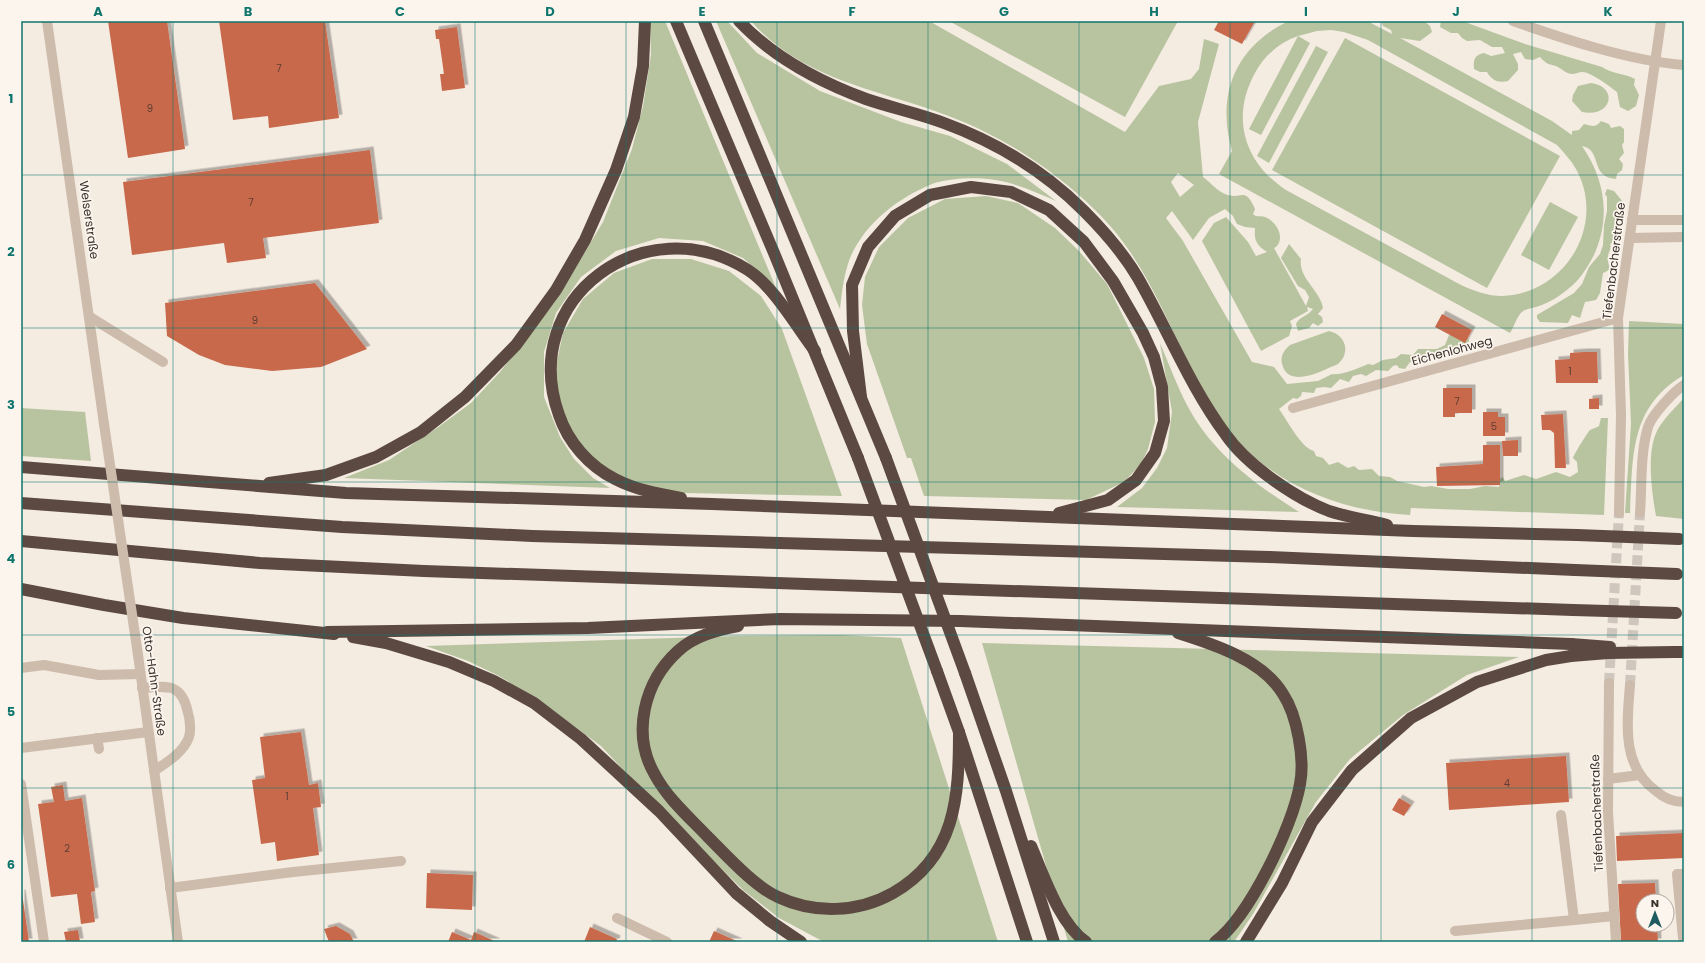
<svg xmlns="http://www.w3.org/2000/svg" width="1705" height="963" font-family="Poppins,sans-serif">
  <defs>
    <filter id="shadow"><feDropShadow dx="3.5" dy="-3.5" stdDeviation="0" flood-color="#0004"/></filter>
  </defs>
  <rect width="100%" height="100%" fill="#f4ebe1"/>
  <g fill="#b8c4a0" fill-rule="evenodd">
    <path d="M650,21H665L776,288L743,258L703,241L659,238L616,251L581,277L556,313L544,352V397L560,437L574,459L593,478L610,488L344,478L389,460L437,428L471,403L500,372L554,303L603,222L632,149L643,106L651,55Z"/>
    <path d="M716,21H727L757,53L820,91L901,122L950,136L1007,164L1056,201C1037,193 1016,183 995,180C977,177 949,178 932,184C898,198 865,223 850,258C844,274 842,291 840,309Z"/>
    <path d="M751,21H929L1125,132L1159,86L1191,79L1199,69L1204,39L1219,44L1198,122L1203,177C1210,182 1217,191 1225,194C1242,201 1244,185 1255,209L1253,214C1257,218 1261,215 1265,217C1273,220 1280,229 1280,237C1280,242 1278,246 1274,248L1306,306L1309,297L1305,290L1298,286L1281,258L1289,244L1301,259C1298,278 1320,290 1323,308L1318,314L1322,317L1323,322L1318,326L1313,323L1309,328L1298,331L1296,324C1300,316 1308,316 1313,309L1307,307L1308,311L1290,321L1292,326L1289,336L1261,351L1202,241L1214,223L1226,217L1248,242L1256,256L1267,252C1256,245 1254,240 1255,228L1245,227L1237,224L1233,216L1225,209L1209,218L1193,240L1172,211L1166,218L1183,241L1252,362L1274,367L1287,384L1318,381L1332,374C1339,376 1360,368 1368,364L1373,365L1383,360L1396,358L1401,354L1413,355L1418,349H1437L1445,345L1449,335L1454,332L1467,335L1469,341L1462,348L1460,353C1455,356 1451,357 1446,355L1438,359C1429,355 1426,359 1419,364L1410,362L1405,369L1399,368L1397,365L1393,366L1388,371L1376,370L1366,376L1361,374L1353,376L1349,382L1340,379L1331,388L1324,387L1316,388L1314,393L1302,392L1301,396L1297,399L1293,398L1279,409C1287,420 1302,449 1314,451L1316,456L1323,458L1329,465L1338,462L1348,468L1354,466L1359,470L1372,469L1379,476L1390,477L1397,481L1424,487L1431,486L1448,489H1470L1485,486L1499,487L1500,479L1503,477L1505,481L1524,475L1536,479L1556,472L1570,477L1578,472L1577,462L1573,458C1574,454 1588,432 1590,430C1593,429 1597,427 1599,426L1601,418H1608L1604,515L1411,508L1410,515C1339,511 1274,485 1227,430C1215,416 1198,383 1190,366C1161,309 1143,257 1096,211C1050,166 996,132 935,111C869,88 800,77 751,21ZM1178,173L1194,185L1180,197L1171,182Z"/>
    <path d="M949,21H1178L1125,117Z"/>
    <path d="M1289,21H1367L1392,34L1391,30L1383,26L1381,21H1424L1430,26L1432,32L1420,41L1400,38L1552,121L1572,135V131L1579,130L1584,124C1592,126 1596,128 1601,121L1609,124L1611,128L1620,126L1624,129V142L1622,145L1624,153L1619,159L1623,164L1622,170L1617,174L1616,179C1589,177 1603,150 1582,146C1605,179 1611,217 1594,255C1587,268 1580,280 1568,289C1560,296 1550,302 1539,306C1535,308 1526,308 1522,312C1517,316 1514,327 1510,333L1219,174L1232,151C1216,95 1235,46 1289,21ZM1331,30L1344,32L1368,40L1557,145C1564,153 1571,160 1576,169C1607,225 1565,294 1502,296C1488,296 1474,291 1461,285L1286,190C1245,163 1230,118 1255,73C1264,56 1280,42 1298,36L1249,129L1261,135L1310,43L1298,36L1317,31Z"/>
    <path d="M1441,21H1462L1525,44L1602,67C1612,74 1624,73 1635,79L1634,85L1639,95L1636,106L1628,111L1620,107L1617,92C1609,86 1591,72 1582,72C1579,72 1576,74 1572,74C1567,74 1563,70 1558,67C1550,63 1549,67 1540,57L1533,60L1525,59L1521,52L1513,54L1518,64V70L1508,81C1499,83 1492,81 1487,72H1480L1474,69C1473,59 1475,55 1484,53L1491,56L1505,53L1502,47H1492L1480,40L1467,41L1462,38L1458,33H1451L1440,27Z"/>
    <path d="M1345,38L1560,156L1487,288L1272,170Z"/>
    <path d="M1316,46L1328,52L1269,163L1257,156Z"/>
    <path d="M1591,83C1619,87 1612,118 1582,112L1572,101L1573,95L1578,86Z"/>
    <path d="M1607,189L1614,191L1623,202L1618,210L1615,223L1619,238L1610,244C1612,249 1608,252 1608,257C1607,262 1610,265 1609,270L1603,273L1600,293L1596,300L1585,302L1580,318L1572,315L1568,323L1540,322L1537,318V315L1574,293L1582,284L1589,267L1600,254L1603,245L1604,225L1607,211V197L1605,194Z"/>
    <path d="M986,196L1018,203L1055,228L1079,251L1107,284L1144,358L1154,389L1155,422L1148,449L1141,464L1124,482L1086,500L924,496L911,458H907L867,344L862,305L865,277L879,247L908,218L945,199Z"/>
    <path d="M1550,202L1578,217L1549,270L1521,255Z"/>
    <path d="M652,259H691L729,271L761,296L782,329L842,496L684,493L644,490L608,474L579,446L561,411L555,371L563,333L583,299L614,273Z"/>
    <path d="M1629,321L1684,324V375C1629,407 1633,457 1630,513H1625L1631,424L1628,354Z"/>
    <path d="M1329,331C1346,335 1351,353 1338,364C1323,370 1289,390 1282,364C1280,356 1284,350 1290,345Z"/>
    <path d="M1160,343C1169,364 1177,386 1187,405C1211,452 1256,485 1299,512L1117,507L1142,488L1157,468L1167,448L1172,412Z"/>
    <path d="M1684,398V519L1656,516C1652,493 1646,453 1657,431C1663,419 1675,408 1684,398Z"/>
    <path d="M21,408L85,412L91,461L21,456Z"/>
    <path d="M841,635L901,638L998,942H824L779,918L743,890L641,789L601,746L534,697L499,676L468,661L426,646L735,636Z"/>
    <path d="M982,643L1519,657L1467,675L1403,715L1350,759L1316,802L1253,914L1234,942H1068Z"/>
  </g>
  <g fill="#c8694b" filter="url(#shadow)">
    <path d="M108,21H167L185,149L128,158Z"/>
    <path d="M219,21H325L339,118L269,128L268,116L233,120Z"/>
    <path d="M1219,21H1255L1242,44L1214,30Z"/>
    <path d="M457,27L465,88L442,91L440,74H444L439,39H436L435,30Z"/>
    <path d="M370,150L379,223L263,238L266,258L227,263L224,243L132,255L123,182Z"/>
    <path d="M315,283L367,349L321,367L272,371L225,365L199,355L167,336L165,303Z"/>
    <path d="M1442,314L1472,330L1465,343L1435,327Z"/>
    <path d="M1584,352H1597L1598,383H1556L1555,360L1570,359V353Z"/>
    <path d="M1443,388H1472V413H1455V417H1443Z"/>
    <path d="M1599,398V409H1589V399Z"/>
    <path d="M1483,412H1498V417H1505V436H1483Z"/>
    <path d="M1563,414L1566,468H1555L1554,433L1550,430H1542L1541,415Z"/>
    <path d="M1518,440V456H1503L1502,441Z"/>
    <path d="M1483,445H1500V485L1437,486L1436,467L1483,464Z"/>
    <path d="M301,732L309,785L318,783L321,807L313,808L319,855L277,861L275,842L261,844L252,780L265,778L260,737Z"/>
    <path d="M1566,756L1569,802L1449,810L1446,763Z"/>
    <path d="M63,785L65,801L82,798L95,891L91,892L95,922L81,924L77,894L51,897L38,804L54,802L51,787Z"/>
    <path d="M1399,798L1411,805L1404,816L1392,810Z"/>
    <path d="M1684,833V858L1617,861L1616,836Z"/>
    <path d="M427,873L473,875L472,910L426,908Z"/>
    <path d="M1655,883L1656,901H1643V925H1657L1658,942H1621L1618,884Z"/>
    <path d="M21,893H22L29,942H21Z"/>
    <path d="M336,926L350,934L354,942H329L324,929Z"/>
    <path d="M590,927L617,939L616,942H584Z"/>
    <path d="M78,930L80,942H66L64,932Z"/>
    <path d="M714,931L739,942H709Z"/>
    <path d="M452,932L471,940L474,932L497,942H448Z"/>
  </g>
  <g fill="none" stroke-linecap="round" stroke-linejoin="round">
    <g stroke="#cfc6bd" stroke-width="10" stroke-dasharray="10 5" stroke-linecap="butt">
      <path d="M1609,683L1619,513"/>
      <path d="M1630,685L1640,513"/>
    </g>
    <g stroke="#cdbbac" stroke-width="10">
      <path d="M47,21L104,424"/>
      <path d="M1513,21C1564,39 1630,61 1684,65"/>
      <path d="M1632,220H1684"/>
      <path d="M1630,238L1684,237"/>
      <path d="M90,317L163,362"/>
      <path d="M1293,408L1618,318"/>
      <path d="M1619,513L1621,415L1618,318L1661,21"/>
      <path d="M1640,513C1642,486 1640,454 1648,427C1652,415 1673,392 1684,385"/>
      <path d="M138,655L178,942"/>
      <path d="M21,668L44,665L99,675L140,674"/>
      <path d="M1609,683L1608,812L1616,942"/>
      <path d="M1630,685C1627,722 1621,766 1656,791C1664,798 1673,802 1684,802"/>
      <path d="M142,688C168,686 182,683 188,713C190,719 191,731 189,737C184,752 166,763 154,771"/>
      <path d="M97,738L99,749"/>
      <path d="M21,748L148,732"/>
      <path d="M1608,779L1640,775"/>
      <path d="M21,784L44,942"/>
      <path d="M1561,815L1574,920L1614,916"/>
      <path d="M170,888L293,872L401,861"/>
      <path d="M617,918L667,942"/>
      <path d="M1455,931L1574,920"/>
      <path d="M1683,938L1677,874H1684"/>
    </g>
    <g stroke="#5c4a42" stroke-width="12">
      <path d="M676,21L774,253L858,458"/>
      <path d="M704,21L886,458"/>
      <path d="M739,21C773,57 820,82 866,99C892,108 918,113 944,123C996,142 1045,172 1084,211C1104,231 1124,254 1138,278C1168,330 1190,387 1226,435C1247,465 1295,498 1329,511C1347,517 1368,520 1387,525"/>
      <path d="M861,397L853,331L852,285L868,247L895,216L930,195L971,187L1011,192L1049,210L1084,242L1113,281L1143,333L1154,357L1162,387L1164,421L1155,453L1136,480L1108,500L1059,513"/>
      <path d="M21,467L346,493L712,504L1413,531L1577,535"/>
      <path d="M269,483L326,475L376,457L421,432L465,397L516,345L556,290L585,240L616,170L634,117L643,66L645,21"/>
      <path d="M681,498C659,494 636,490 615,479C589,466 568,442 559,415C517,298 645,205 748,270C774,287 796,326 815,351"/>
      <path d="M21,503L342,527L532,536L1269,557L1575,570"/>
      <path d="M21,541L260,563L424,571L1573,610"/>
      <path d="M21,589L104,605L183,618L334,634"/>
      <path d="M738,626C717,630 694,636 678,651C644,682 631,734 655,775C668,799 689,817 708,837C726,855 755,887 778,897C814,914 858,913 893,893C956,857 959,797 959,732"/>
      <path d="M327,632L588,628L780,619L960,621L1571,644"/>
      <path d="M1178,633C1213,644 1263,660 1283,694C1297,715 1305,759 1300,784C1293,826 1249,917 1215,942"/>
      <path d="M353,637L386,643L449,662L494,681L534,703L581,739L659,811L736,893L770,921L801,942"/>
      <path d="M1674,652H1684"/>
      <path d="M937,671L959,732L1027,942"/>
      <path d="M965,673L1006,791L1054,942"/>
      <path d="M1031,846C1044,876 1059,923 1086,942"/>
      <path d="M1246,942L1282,883L1312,822L1352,770L1411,718L1477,682L1546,660L1571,656"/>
    </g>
    <path stroke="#cdbbac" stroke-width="10" d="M104,424L138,655"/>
    <g stroke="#5c4a42" stroke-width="12">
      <path d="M858,458L937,671"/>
      <path d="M886,458L965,673"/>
      <path d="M1577,535L1679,539"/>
      <path d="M1575,570L1677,574"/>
      <path d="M1573,610L1676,613"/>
      <path d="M1571,644L1610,647"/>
      <path d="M1571,656L1608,653L1674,652"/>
    </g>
  </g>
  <path fill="none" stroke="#0f766e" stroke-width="1" stroke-opacity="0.55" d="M173,21V942M324,21V942M475,21V942M626,21V942M777,21V942M928,21V942M1079,21V942M1230,21V942M1381,21V942M1532,21V942M21,175H1684M21,328H1684M21,482H1684M21,635H1684M21,788H1684"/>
  <g text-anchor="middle" stroke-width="3.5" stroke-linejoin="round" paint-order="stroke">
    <g font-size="10" fill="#5e3e33">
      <text x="279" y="72">7</text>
      <text x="150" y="112">9</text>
      <text x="251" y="206">7</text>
      <text x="255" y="324">9</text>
      <text x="1570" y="375">1</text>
      <text x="1457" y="405">7</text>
      <text x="1494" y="430">5</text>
      <text x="1507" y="787">4</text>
      <text x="287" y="800">1</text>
      <text x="67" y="852">2</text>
    </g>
    <g font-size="12" fill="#3b302b" stroke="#fbf5ee">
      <text transform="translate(89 220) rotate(82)" y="4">Welserstraße</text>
      <text transform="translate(1614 261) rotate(-83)" y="4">Tiefenbacherstraße</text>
      <text transform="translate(1452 351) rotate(-15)" y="4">Eichenlohweg</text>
      <text transform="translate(154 681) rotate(82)" y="4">Otto-Hahn-Straße</text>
      <text transform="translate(1597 813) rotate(-92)" y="4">Tiefenbacherstraße</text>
    </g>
  </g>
  <rect width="1705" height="963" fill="none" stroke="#fbf5ee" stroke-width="44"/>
  <g transform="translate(1655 913)"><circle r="19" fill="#fbf5ee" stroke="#aea6a0"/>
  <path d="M0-3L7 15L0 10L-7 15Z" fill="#1f5a5e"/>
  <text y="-6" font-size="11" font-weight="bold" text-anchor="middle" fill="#3b302b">N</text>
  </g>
  <rect x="22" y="22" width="1661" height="919" fill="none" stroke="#0f766e" stroke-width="1.5"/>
  <g font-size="13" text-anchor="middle" font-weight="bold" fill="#0f766e">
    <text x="98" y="16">A</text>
    <text x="248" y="16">B</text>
    <text x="400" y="16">C</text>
    <text x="550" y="16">D</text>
    <text x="702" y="16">E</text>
    <text x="852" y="16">F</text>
    <text x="1004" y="16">G</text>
    <text x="1154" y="16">H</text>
    <text x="1306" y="16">I</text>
    <text x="1456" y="16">J</text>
    <text x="1608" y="16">K</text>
    <text x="11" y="103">1</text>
    <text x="11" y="256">2</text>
    <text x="11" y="409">3</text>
    <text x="11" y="563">4</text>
    <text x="11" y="716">5</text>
    <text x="11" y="869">6</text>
  </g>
</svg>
